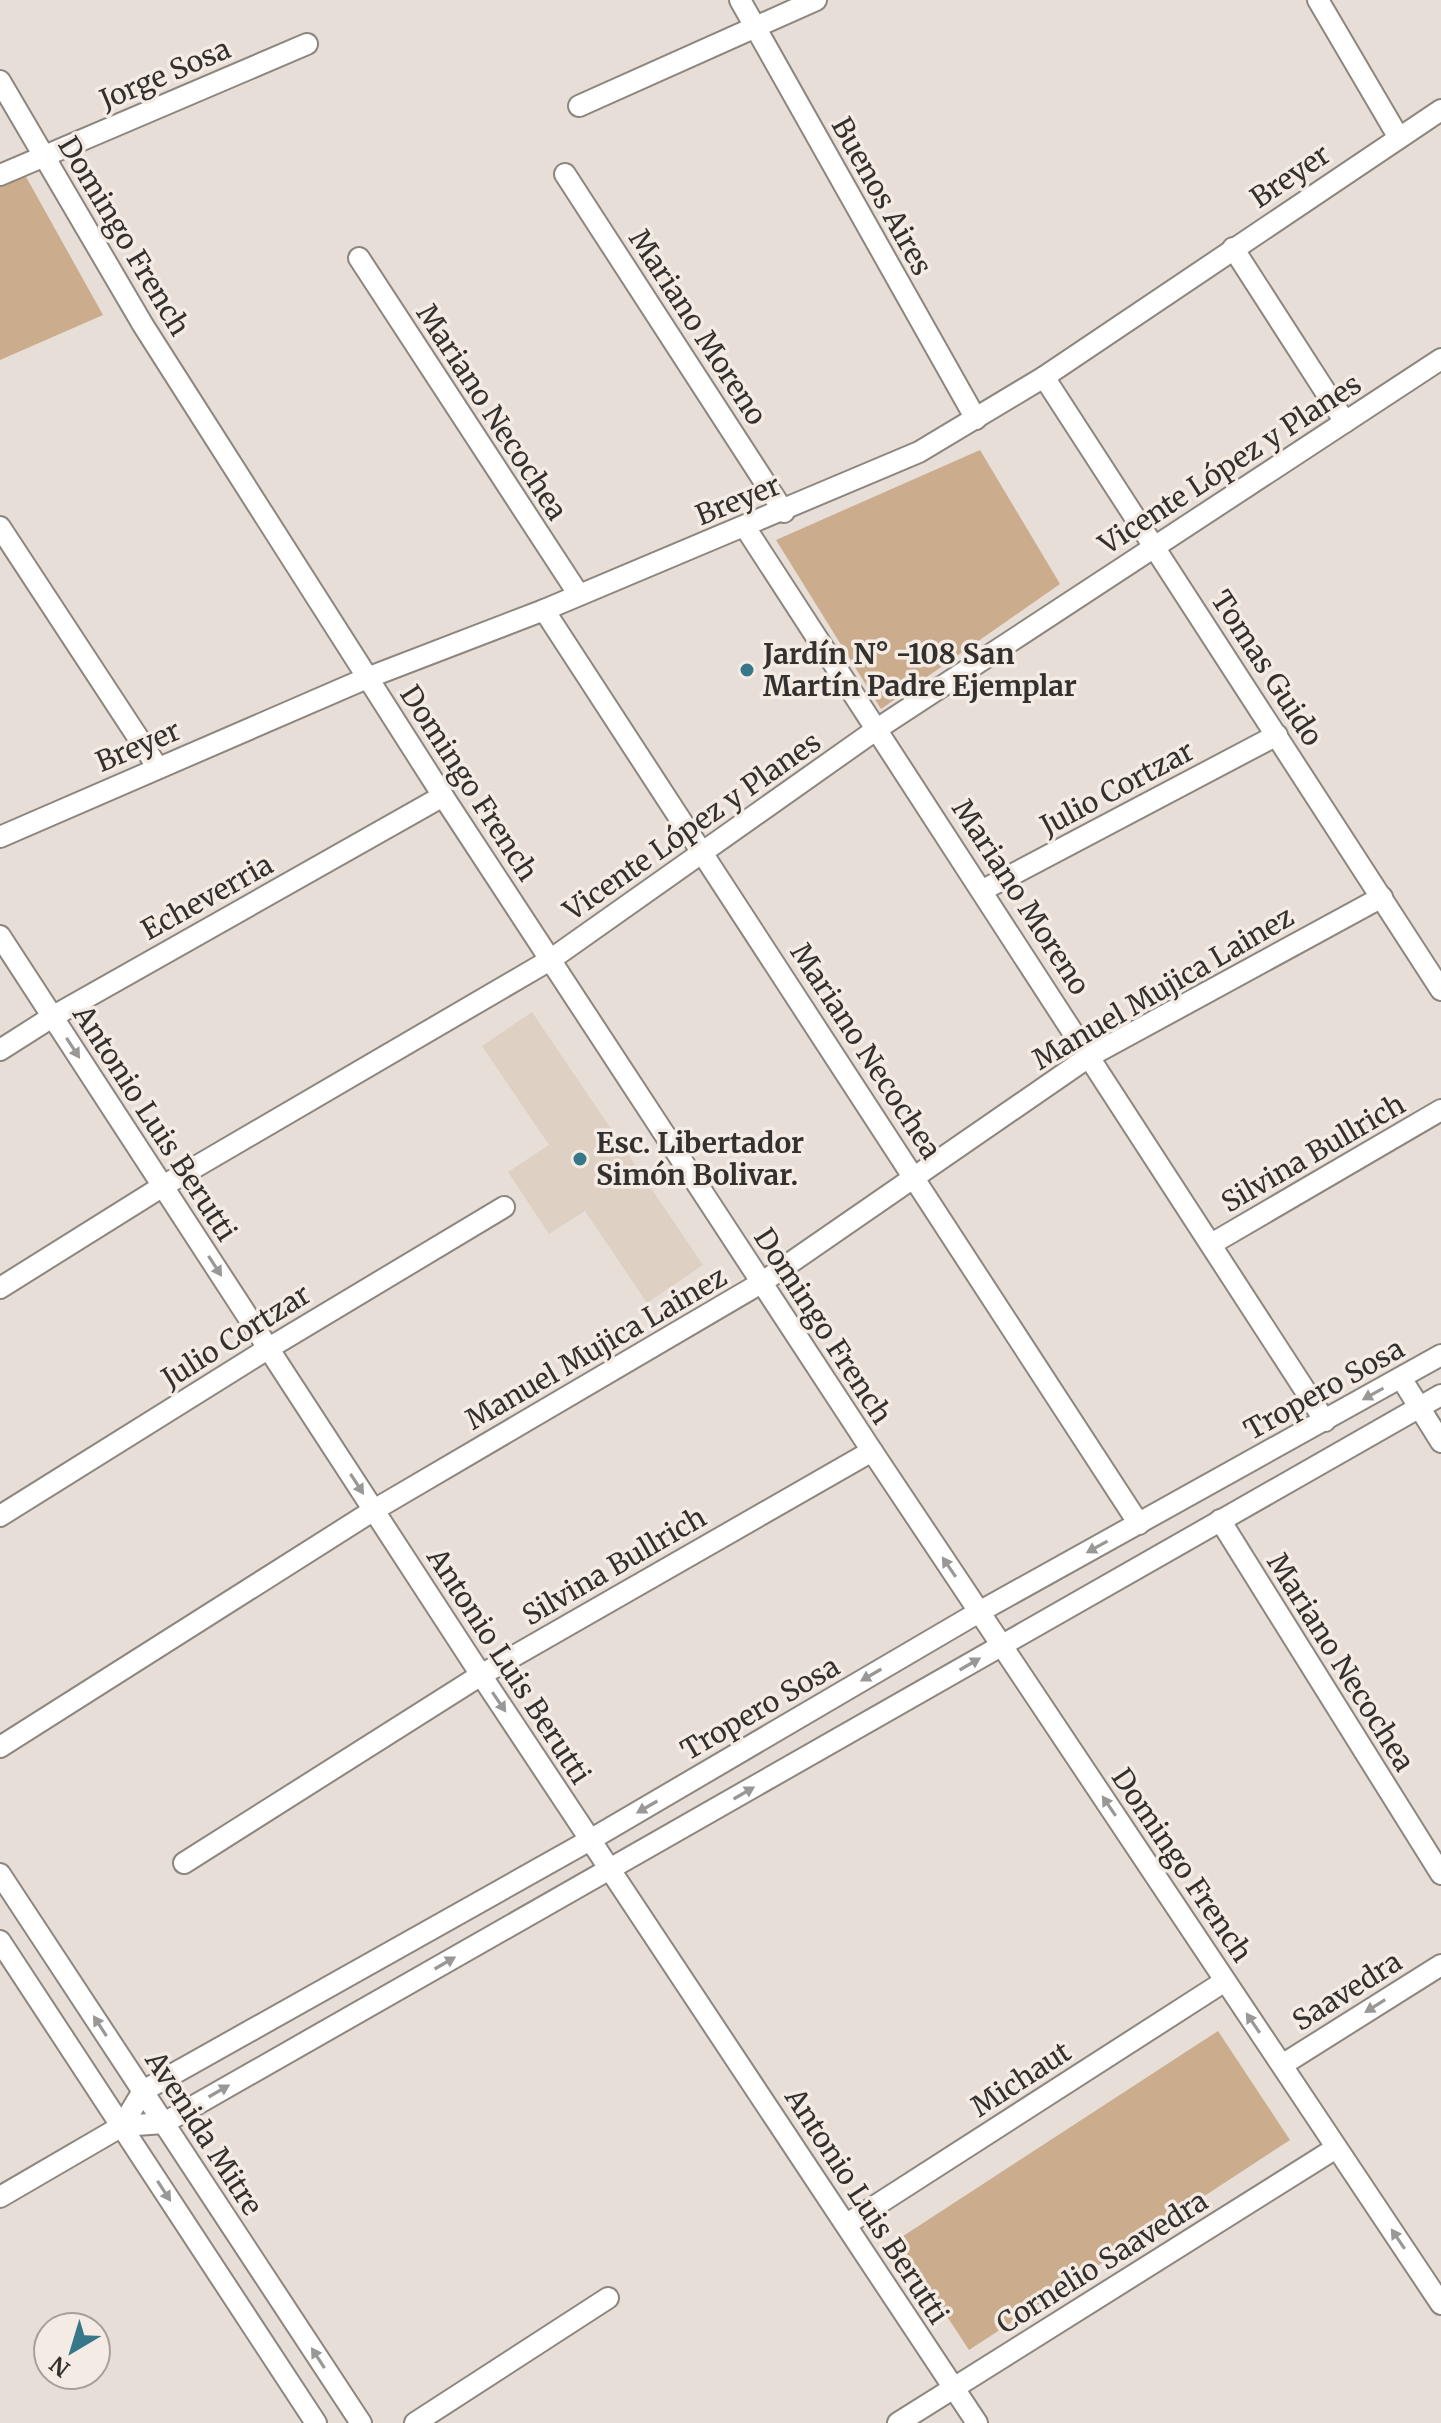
<svg xmlns="http://www.w3.org/2000/svg" width="1441" height="2423" font-family="Merriweather,serif">
  <rect width="100%" height="100%" fill="#e6ded7"/>
  <path fill="#ded1c4" d="M532,1012L703,1265L647,1303L585,1211L549,1234L508,1172L549,1145L482,1046Z"/>
  <g fill="#cbac8d">
    <path d="M25,175L103,315L0,360V187Z"/>
    <path d="M980,450L1060,584L881,709L776,540Z"/>
    <path d="M1218,2031L1290,2140L969,2350L897,2240Z"/>
  </g>
  <g fill="none" stroke-linecap="round" stroke-linejoin="round">
    <defs>
      <g id="minor">
        <path d="M740,0L976,419"/>
        <path d="M1318,0L1399,138"/>
        <path d="M0,81L143,325L443,796L872,1451L1441,2304"/>
        <path d="M579,106L816,0"/>
        <path d="M565,174L784,512"/>
        <path d="M0,175L307,44"/>
        <path d="M1233,248L1345,422"/>
        <path d="M359,258L579,595"/>
        <path d="M1044,377L1441,990"/>
        <path d="M0,527L158,768"/>
        <path d="M745,527L1325,1421"/>
        <path d="M544,610L1139,1524"/>
        <path d="M0,837L367,678L544,610L919,452L1044,377L1441,110"/>
        <path d="M983,890L1277,735"/>
        <path d="M0,936L481,1675L977,2423"/>
        <path d="M0,1050L52,1017L443,796"/>
        <path d="M1213,1243L1441,1110"/>
        <path d="M0,1288L163,1186L550,960L877,729L1441,359"/>
        <path d="M1401,1378L1441,1442"/>
        <path d="M0,1516L269,1348L504,1207"/>
        <path d="M1220,1520L1441,1874"/>
        <path d="M0,1747L374,1510L761,1283L1090,1056L1382,897"/>
        <path d="M184,1863L481,1675L872,1451"/>
        <path d="M0,1874L361,2423"/>
        <path d="M0,1941L316,2423"/>
        <path d="M1282,2065L1441,1965"/>
        <path d="M122,2126L143,2091L590,1840L979,1612L1441,1355"/>
        <path d="M0,2197L122,2126L164,2123L1441,1395"/>
        <path d="M847,2224L1225,1981"/>
        <path d="M415,2423L608,2298"/>
        <path d="M898,2423L1336,2148"/>
      </g>
    </defs>
    <use href="#minor" stroke="#8d867f" stroke-width="24"/>
    <use href="#minor" stroke="#fff" stroke-width="20"/>
  </g>
  <defs><path id="oneway-solid" d="M-6-.8H1V-3.2L6.5 0L1 3.2V.8H-6Z" transform="scale(2)"/></defs>
  <g fill="#999896">
    <use href="#oneway-solid" transform="translate(73 1048) rotate(57)"/>
    <use href="#oneway-solid" transform="translate(215 1266) rotate(57)"/>
    <use href="#oneway-solid" transform="translate(1373 1394) rotate(151)"/>
    <use href="#oneway-solid" transform="translate(357 1484) rotate(57)"/>
    <use href="#oneway-solid" transform="translate(1097 1547) rotate(151)"/>
    <use href="#oneway-solid" transform="translate(949 1567) rotate(-124)"/>
    <use href="#oneway-solid" transform="translate(970 1664) rotate(-30)"/>
    <use href="#oneway-solid" transform="translate(871 1675) rotate(150)"/>
    <use href="#oneway-solid" transform="translate(499 1702) rotate(56)"/>
    <use href="#oneway-solid" transform="translate(744 1793) rotate(-30)"/>
    <use href="#oneway-solid" transform="translate(1109 1806) rotate(-124)"/>
    <use href="#oneway-solid" transform="translate(647 1807) rotate(150)"/>
    <use href="#oneway-solid" transform="translate(445 1963) rotate(-30)"/>
    <use href="#oneway-solid" transform="translate(1375 2006) rotate(148)"/>
    <use href="#oneway-solid" transform="translate(1253 2023) rotate(-124)"/>
    <use href="#oneway-solid" transform="translate(100 2026) rotate(-123)"/>
    <use href="#oneway-solid" transform="translate(219 2091) rotate(-30)"/>
    <use href="#oneway-solid" transform="translate(164 2191) rotate(57)"/>
    <use href="#oneway-solid" transform="translate(1398 2239) rotate(-124)"/>
    <use href="#oneway-solid" transform="translate(318 2358) rotate(-123)"/>
  </g>
  <g fill="#36788a" stroke="#f3ebe4" stroke-width="3">
    <circle cx="747" cy="670" r="8"/>
    <circle cx="580" cy="1159" r="8"/>
  </g>
  <g text-anchor="middle" stroke-width="7" stroke-linejoin="round" paint-order="stroke">
    <g font-size="28" fill="#33302d" stroke="#f3ebe4">
      <text transform="translate(165 74) rotate(-23)" y="10">Jorge Sosa</text>
      <text transform="translate(1290 176) rotate(-34)" y="10">Breyer</text>
      <text transform="translate(882 196) rotate(61)" y="10">Buenos Aires</text>
      <text transform="translate(124 236) rotate(59)" y="10">Domingo French</text>
      <text transform="translate(698 327) rotate(57)" y="10">Mariano Moreno</text>
      <text transform="translate(492 412) rotate(57)" y="10">Mariano Necochea</text>
      <text transform="translate(1230 464) rotate(-33)" y="10">Vicente López y Planes</text>
      <text transform="translate(738 500) rotate(-22)" y="10">Breyer</text>
      <text transform="translate(1267 668) rotate(57)" y="10">Tomas Guido</text>
      <text transform="translate(138 746) rotate(-23)" y="10">Breyer</text>
      <text transform="translate(469 783) rotate(57)" y="10">Domingo French</text>
      <text transform="translate(1117 788) rotate(-28)" y="10">Julio Cortzar</text>
      <text transform="translate(692 826) rotate(-35)" y="10">Vicente López y Planes</text>
      <text transform="translate(207 897) rotate(-29)" y="10">Echeverria</text>
      <text transform="translate(1021 897) rotate(57)" y="10">Mariano Moreno</text>
      <text transform="translate(1163 988) rotate(-30)" y="10">Manuel Mujica Lainez</text>
      <text transform="translate(866 1051) rotate(57)" y="10">Mariano Necochea</text>
      <text transform="translate(155 1123) rotate(57)" y="10">Antonio Luis Berutti</text>
      <text transform="translate(1313 1153) rotate(-30)" y="10">Silvina Bullrich</text>
      <text transform="translate(823 1326) rotate(57)" y="10">Domingo French</text>
      <text transform="translate(236 1336) rotate(-32)" y="10">Julio Cortzar</text>
      <text transform="translate(596 1348) rotate(-30)" y="10">Manuel Mujica Lainez</text>
      <text transform="translate(1324 1389) rotate(-29)" y="10">Tropero Sosa</text>
      <text transform="translate(614 1566) rotate(-30)" y="10">Silvina Bullrich</text>
      <text transform="translate(1341 1662) rotate(58)" y="10">Mariano Necochea</text>
      <text transform="translate(509 1666) rotate(57)" y="10">Antonio Luis Berutti</text>
      <text transform="translate(760 1708) rotate(-30)" y="10">Tropero Sosa</text>
      <text transform="translate(1182 1865) rotate(56)" y="10">Domingo French</text>
      <text transform="translate(1347 1991) rotate(-32)" y="10">Saavedra</text>
      <text transform="translate(1021 2079) rotate(-33)" y="10">Michaut</text>
      <text transform="translate(204 2133) rotate(57)" y="10">Avenida Mitre</text>
      <text transform="translate(867 2206) rotate(57)" y="10">Antonio Luis Berutti</text>
      <text transform="translate(1102 2262) rotate(-32)" y="10">Cornelio Saavedra</text>
    </g>
    <g font-size="28" font-weight="bold" fill="#33302d" stroke="#f3ebe4" text-anchor="start">
      <text x="763" y="664">Jardín N° -108 San<tspan x="763" dy="32">Martín Padre Ejemplar</tspan></text>
      <text x="596" y="1153">Esc. Libertador<tspan x="596" dy="32">Simón Bolivar.</tspan></text>
    </g>
  </g>
  <g transform="translate(72 2351) rotate(218)"><circle r="38" fill="#f3ebe4" stroke="#a6a09b" stroke-width="2"/>
  <path d="M0-6L14 30L0 20L-14 30Z" fill="#36788a"/>
  <text y="-12" font-size="22" font-weight="bold" text-anchor="middle" fill="#33302d">N</text>
  </g>
</svg>
